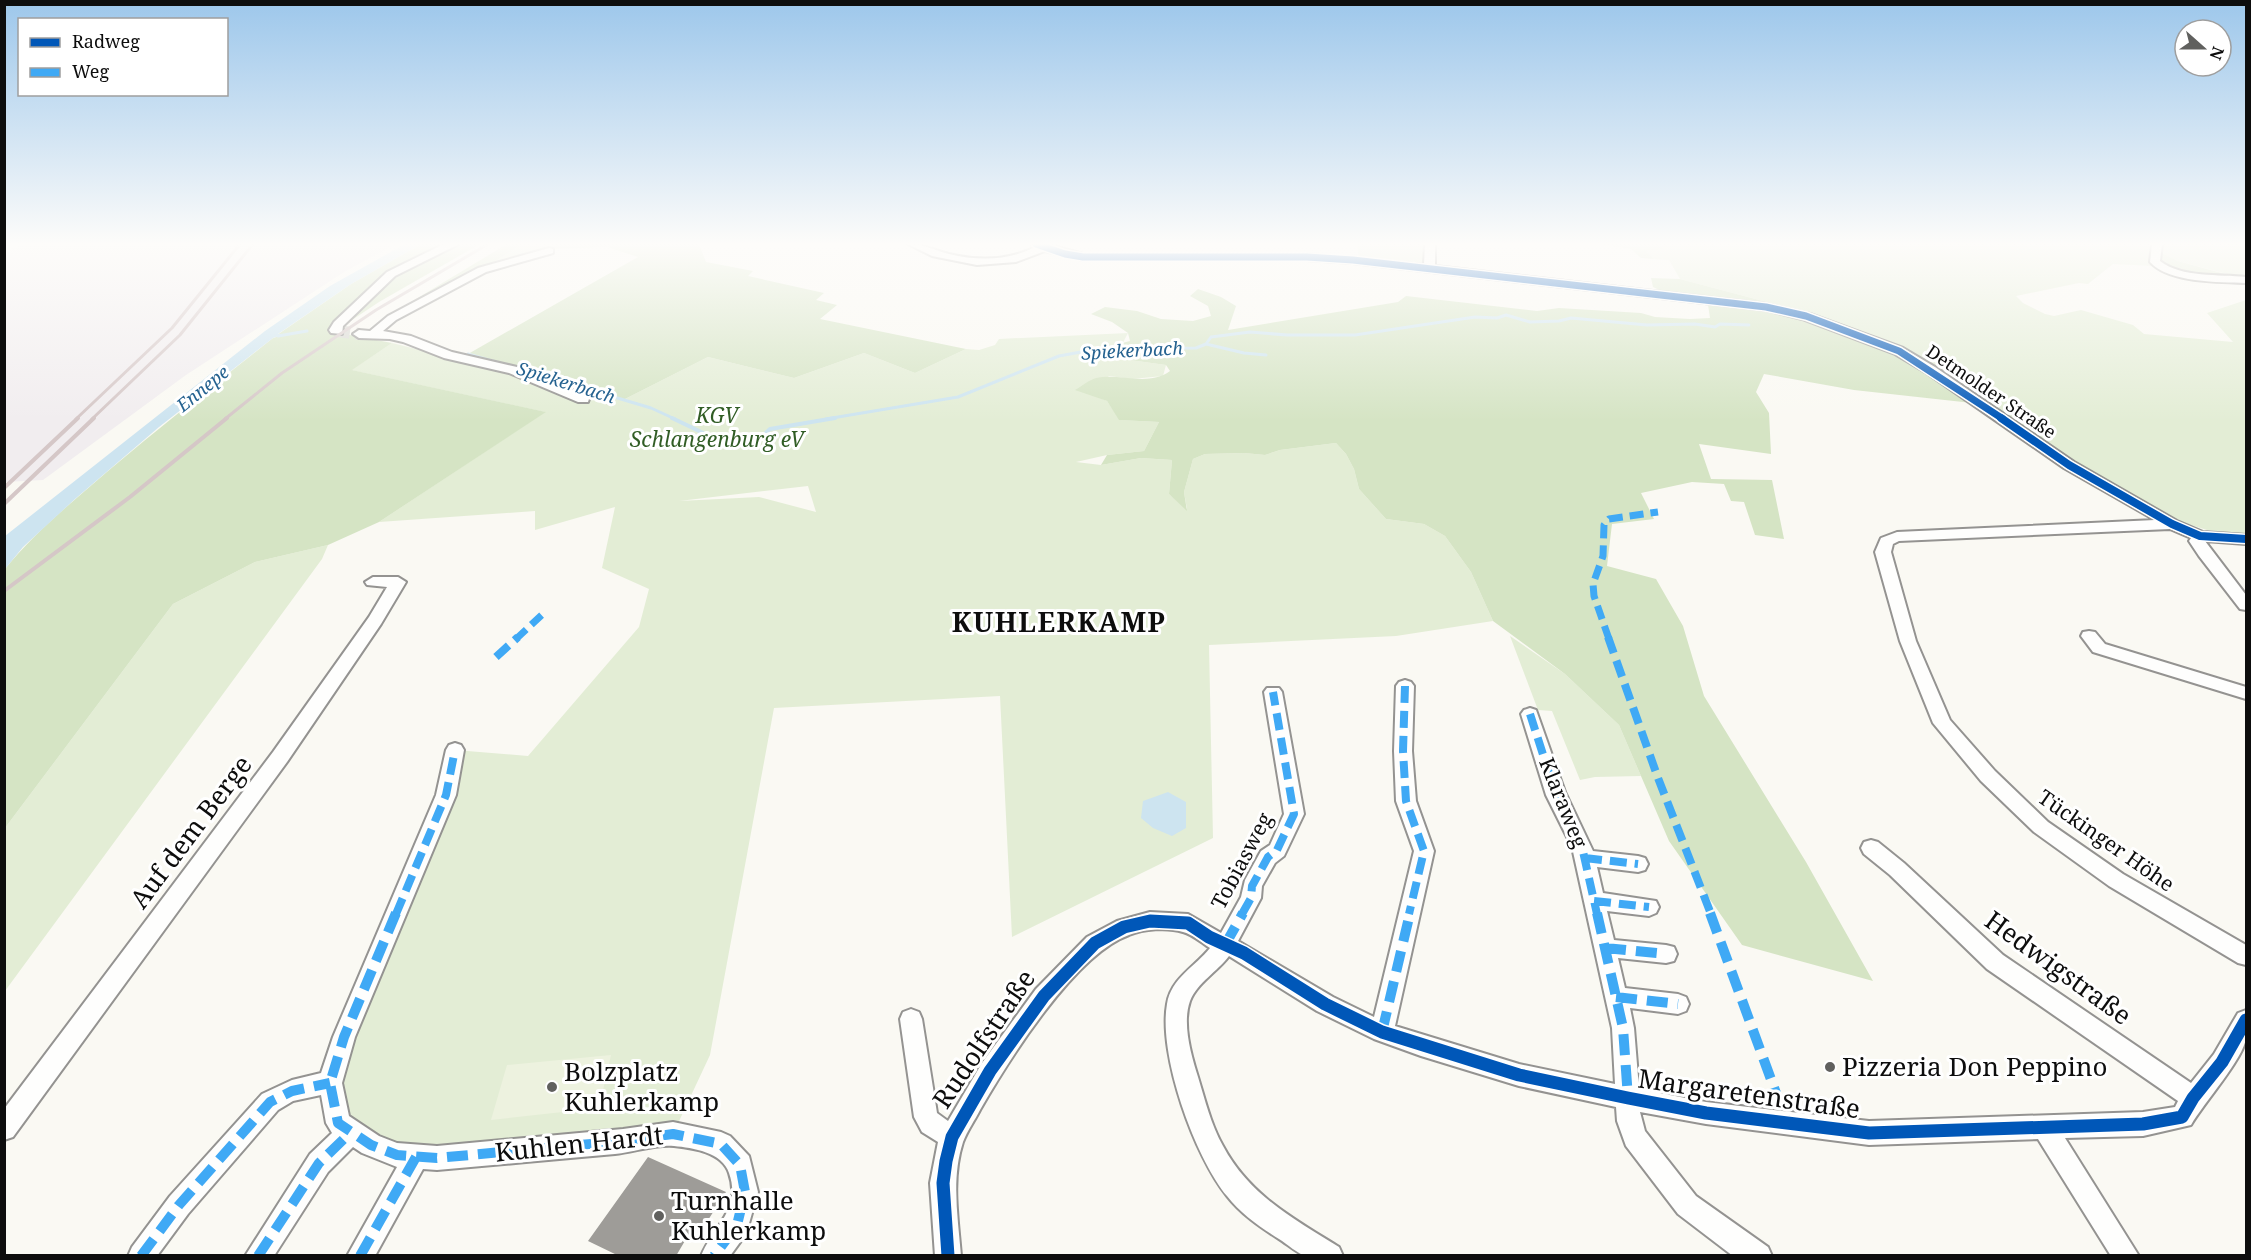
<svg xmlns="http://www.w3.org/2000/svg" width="2251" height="1260" font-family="'Noto Serif',serif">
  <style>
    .industrial { fill: #f1edef }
    .green { fill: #e3edd5; fill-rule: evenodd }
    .forest { fill: #d5e4c4 }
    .pitch { fill: #edf2df }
    .water { fill: #cde4f0 }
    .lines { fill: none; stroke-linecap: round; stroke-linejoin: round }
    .stream-far1 { stroke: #cde4f0; stroke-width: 3 }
    .stream { stroke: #cde4f0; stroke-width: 4 }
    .building { fill: #9e9c98 }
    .minor-tunnel { stroke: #d6d6d0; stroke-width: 12; stroke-dasharray: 12 6; stroke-linecap: butt }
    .minor-casing { stroke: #949391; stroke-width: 4 }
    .minor { fill: #fefefd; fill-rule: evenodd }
    .rail-far1 { stroke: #d5c7c7; stroke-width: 3 }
    .rail { stroke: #d5c7c7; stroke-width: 4 }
    .quiet-far2 { stroke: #3fa9f5; stroke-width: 7; stroke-dasharray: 14 7; stroke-linecap: butt }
    .quiet-far1 { stroke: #3fa9f5; stroke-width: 8; stroke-dasharray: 17 8; stroke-linecap: butt }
    .quiet { stroke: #3fa9f5; stroke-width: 10; stroke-dasharray: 21 10; stroke-linecap: butt }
    .cycleway-far2-casing { stroke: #fff; stroke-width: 10 }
    .cycleway-far1-casing { stroke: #fff; stroke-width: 11 }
    .cycleway-casing { stroke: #fff; stroke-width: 16 }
    .cycleway-far2 { stroke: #0057b8; stroke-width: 7 }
    .cycleway-far1 { stroke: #0057b8; stroke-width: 8 }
    .cycleway { stroke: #0057b8; stroke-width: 13 }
    .poi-dot { fill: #60605e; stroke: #fff; stroke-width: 2 }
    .labels { text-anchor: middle; stroke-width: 6; stroke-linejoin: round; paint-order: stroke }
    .far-water-label { font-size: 18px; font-style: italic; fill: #256290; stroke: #fff }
    .far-street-label { font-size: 18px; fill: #0d0d0d; stroke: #fff }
    .park-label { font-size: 21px; font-style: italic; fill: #315d25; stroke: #fff }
    .street-label { font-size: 21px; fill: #0d0d0d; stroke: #fff }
    .near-street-label { font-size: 26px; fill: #0d0d0d; stroke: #fff }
    .near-poi-label { font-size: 26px; fill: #0d0d0d; stroke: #fff; text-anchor: start }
    .district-label { font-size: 27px; font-weight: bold; letter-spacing: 1.5px; fill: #0d0d0d; stroke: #fff }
  </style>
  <rect width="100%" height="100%" fill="#faf9f3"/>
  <path class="industrial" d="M21,244h375l-52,28 -158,103 -143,105 -38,2v-227z"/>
  <path class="green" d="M521,244h34l-7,5 -60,16z
    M1357,244h70l1,22 -69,-7z
    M1659,244h490v13l4,9 -40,-2 -25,20 -9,-1 -63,13 7,7 22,11 9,2 27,-6 52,15 11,9 89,8 -26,-29 39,-13v234l-39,-4 -32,-10 -44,-24 -14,-11 -42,-21 -50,-36 -13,-6 -130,-83 -96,-32 -106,-28 -11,-19 -16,-1 -8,-8 18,-2z
    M2162,244h84v35l-68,-18 -18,-9z
    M1128,333l-13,25 51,7 -3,11 -31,3 -23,-3 -21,17 19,8 13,19 39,2 -15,29 -37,4 -31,7 25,3 40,-7 31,2 -3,34 18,15 -3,-17 9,-33 12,-5 39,-1 21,2 15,-5 56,-7 10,11 8,15 5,20 27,30 38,5 21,12 26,36 22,49 -97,15 -187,9 4,193 -201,99 -12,-241 -226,12 -64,347 -37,79 -236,24 -99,-35 6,-86 111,-287 73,6 111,-129 10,-38 -47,-21 13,-61 -80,23v-19l-156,11 166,-110 -194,-42 41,-27 231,57 85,-43 86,21 70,-25 51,20 51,-24 13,1 16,-5 4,-6zM808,486l8,26 -57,-15 -80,4z
    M328,545l-6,14 -317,432v-163l168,-224 82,-42z
    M1510,636l55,38 54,51 22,51 -46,1 -15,3 -28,-69 -14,-1z"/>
  <path class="forest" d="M421,244h59l-101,58 -45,30 58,11 -40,27 194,42 -167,110 -51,23 -73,17 -82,42 -168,224v-259c30,-37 67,-67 103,-98 54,-46 110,-89 165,-133l10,-3h-6l74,-51z
    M507,244h14l-39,26 -67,35h-9z
    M555,244h144l7,18 47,9 -5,5 76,17 -8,7 21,5 -17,14 146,30 -51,24 -51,-20 -70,25 -86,-21 -85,43 -155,-46 170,-97 -31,-10 -59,2z
    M1600,244h59l5,5 -18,2 7,8 -12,-1 -10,-9z
    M2160,252l18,9 58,16c-18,-2 -58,0 -71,-12 -4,-3 -4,-8 -5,-13z
    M1651,278l29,1 106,28 96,32 20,19 79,46 -127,-14 -90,-16 -8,18 13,21 2,41 -72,-10 12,35 61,1 12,59 -29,-4 -11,-33 -13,-1 -7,-17 -32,-2 -51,11 13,26 -42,5 -5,42 49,13 27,47 21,70 102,166 67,119 -131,-36 -73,-104 -50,-116 -54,-51 -72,-53 -22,-49 -26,-36 -21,-12 -38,-5 -27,-30 -5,-20 -8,-15 -10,-11 -56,7 -15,5 -21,-2 -39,1 -12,5 -9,33 3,19 -18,-17 3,-34 -31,-2 -40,7 6,-10 37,-4 15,-29 -40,-2 -12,-19 -32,-11c7,-4 14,-10 21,-12 24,-5 52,9 74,-7l-4,-6 -51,-7 -12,-10 27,-7 -2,-8 -16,-11 -21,-8 14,-7 32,4 24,8 32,2 18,-5 -3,-10 -18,-10 8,-7 23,8 15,9 -8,24 170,-28 8,-6 131,15 22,-3 82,5 14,4 35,2 20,-1 -3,-20 -41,-5 -13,-6z"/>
  <path class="pitch" d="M611,1055l-12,53 -108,12 16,-55z"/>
  <path class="water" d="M405,244h16l-70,40 -73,50h7l-12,4 -114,89 -84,72 -52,48 -18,22v-33l260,-205 65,-45z
    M1168,792l18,10v26l-14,8 -19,-8 -12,-10 2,-17z"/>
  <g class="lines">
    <path class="stream-far1" d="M278,336l29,-5
      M1206,344l38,9 22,2
      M468,354l35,10
      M520,369l131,39 24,11
      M826,419l132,-22 101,-41 38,-7 99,-1 10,-4 5,-7 39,-5 37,3h68l120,-18 22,1 9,-3 24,7 29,-1 12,-3 76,7 48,-1 20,3 5,-3 29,1"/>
    <path class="stream" d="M672,418l50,24 32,2 16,-15 65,-11"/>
  </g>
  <path class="building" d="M648,1157l78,35 -32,50 -8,-3 -10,17h-57l-31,-15z"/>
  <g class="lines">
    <path class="minor-tunnel" d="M338,331l21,3"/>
    <defs>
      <path id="minor" d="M444,244h15l-64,32 -52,50 -1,8 -11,-1 -2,-3 5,-8 53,-50z
        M908,244c15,0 26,6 41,10 29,7 59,7 86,-7l-4,-3h16l36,10h224l117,11 1,-21h10v22l331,38 44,10 93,34 32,19 139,95 103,59 26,11 43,3v9l-41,-3 41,54v15l-6,-1 -41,-53 -10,-15 2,-3 -21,-9 -271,12 -6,3 -2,8 25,89 34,79 45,51 53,51 75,52 123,71v20l-8,-2 -129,-77 -75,-54 -53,-51 -48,-58 -33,-82 -25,-89 6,-14 16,-6 258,-12 -91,-52 -137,-95 -32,-19 -93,-35 -36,-9 -413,-47 -46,-3h-224l-38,-9 -29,11 -39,3 -45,-9z
        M2152,244h10l-2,17c22,17 59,13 86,16v6c-27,-1 -77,0 -96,-21z
        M549,248l4,1v4l-67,19 -90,48 -13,11 28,5 41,16 65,15 71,29 1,3 -1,3h-10l-69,-29 -65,-15 -41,-16 -13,-3 -31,-1 -6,-4 6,-4 11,1 18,-15 90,-48z
        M373,577h25l8,5 -25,42 -94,138 -274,375 -9,3v-31l269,-357 96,-135 18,-30 -20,-2 -2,-3z
        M2089,631l6,1 10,12 141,43v12l-153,-47 -12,-16 2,-4z
        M1405,680l6,2 3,4 -2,65 4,50 18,50 -39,175 124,38 96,20 -3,-56 -40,-181 -26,-52 -25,-81 3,-4 6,-2 6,2 29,82 28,59 45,5 7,2 3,6 -3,6 -7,2 -41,-5 6,26 53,8 3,6 -3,6 -7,3 -42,-5 7,29 52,5 8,2 3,7 -3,7 -8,2 -48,-5 7,30 53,6 8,3 3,7 -3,7 -8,3 -48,-6 4,20 5,61 67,13 163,19 274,-9 32,-5 3,-6 -191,-132 -97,-94 -26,-21 -3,-6 3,-6 7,-2 7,2 26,21 99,92 188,128 23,-29 24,-41 8,-3c0,9 2,19 0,28 -2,20 -43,66 -55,87l-48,11 -78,2 74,118h-28l-73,-117 -169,6 -163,-21 -66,-12 5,19 51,65 72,51 4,9h-39l-55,-42 -52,-68 -9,-25 -1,-14 -97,-21 -98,-30 -47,-17 -57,-28 -88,-55c-11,15 -32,27 -39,45 -8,22 1,54 8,76 7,23 13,48 25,69 26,49 71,73 116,101l4,9c-11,0 -26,2 -37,0 -8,-2 -19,-12 -27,-17 -19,-12 -38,-25 -52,-43 -32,-39 -69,-141 -60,-192 4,-26 29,-38 43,-56 -8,-5 -18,-14 -27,-16 -16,-5 -39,-3 -54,3 -54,19 -121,126 -149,175 -5,10 -13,21 -17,32 -12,37 -5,76 -2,114h-26l-5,-73 8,-41 -16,-10 -8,-15 -14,-98 3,-7 8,-3 8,3 3,7 15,94 11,8 34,-58 54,-74 51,-52 30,-16 33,-9 38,2 33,19 20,-36 4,-17 16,-29 9,-6 14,-31 -20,-122 3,-4h12l3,4 22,122 -20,42 -9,7 -13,23 -1,12 -23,43 95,56 41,20 40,-166 -18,-50 -2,-50 2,-65 3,-4z
        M455,743l6,2 3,5 -8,45 -101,242 -13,46 7,33 30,20 18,7 40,3 186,-17 50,-7 48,10 9,4 19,20 9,36 -12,42 -16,22h-29c12,-30 41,-46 28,-83 -7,-21 -36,-25 -55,-27 -18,-2 -40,6 -59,8 -59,5 -119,11 -178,16l-14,-1 -48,87h-28l50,-89 -35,-14 -9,-6 -25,25 -54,84h-29l65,-102 22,-21 -6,-10 -5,-28 -28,6 -15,9 -90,104 -31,42h-29l4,-9 38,-51 92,-102 30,-14 29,-7 12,-36 103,-242 10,-45 3,-5z"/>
    </defs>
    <use href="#minor" class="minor-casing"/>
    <use href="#minor" class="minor"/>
    <path class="rail-far1" d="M76,419l96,-91 68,-84
      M92,419l88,-84 73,-91
      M225,419l57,-46 94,-63 112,-66"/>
    <path class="rail" d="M4,488l74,-70
      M4,504l90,-86
      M4,591l126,-94 97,-79"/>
    <path class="quiet-far2" d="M516,639l30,-28
      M1609,639l-15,-43 -1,-12 10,-28 1,-31 5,-6 49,-7"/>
    <path class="quiet-far1" d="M1608,637l50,141 53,136
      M496,657l22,-20
      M1405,686l-2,65 3,50 18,50 -15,63
      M1530,714l26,81 26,52 15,67
      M1585,858l53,6
      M1594,901l55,6
      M396,914l50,-119 9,-45
      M1242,914l9,-16 1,-12 16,-29 9,-7 17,-36 -21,-122"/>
    <path class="quiet" d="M396,913l-52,124 -14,46 8,40 33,22 26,10 40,3 186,-17 50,-7 48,10 19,21 5,27 -8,33 -23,31
      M1597,913l26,115 5,70
      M1710,913l77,210
      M1225,945l18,-32
      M1605,948l61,6
      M1616,997l62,7
      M1382,1032l28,-119
      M141,1256l38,-51 91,-103 22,-11 38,-8
      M258,1256l61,-93 31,-30
      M360,1256l56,-99"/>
    <defs>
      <path id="cycleway-far2" d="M1036,244l29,10 18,3h224l46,3 413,47 40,9 93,35 104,68"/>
      <path id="cycleway-far1" d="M2001,418l68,47 103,59 28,12 46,3"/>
      <path id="cycleway" d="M948,1256l-5,-73 3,-22 6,-24 38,-66 54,-75 51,-53 29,-16 26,-6 38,2 21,14 35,16 81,51 57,28 137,43 109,23 78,15 163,20 274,-9 39,-7 11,-19 29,-36 24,-42"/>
    </defs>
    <use href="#cycleway-far2" class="cycleway-far2-casing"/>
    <use href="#cycleway-far1" class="cycleway-far1-casing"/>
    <use href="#cycleway" class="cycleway-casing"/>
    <use href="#cycleway-far2" class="cycleway-far2"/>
    <use href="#cycleway-far1" class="cycleway-far1"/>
    <use href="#cycleway" class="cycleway"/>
  </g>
  <linearGradient id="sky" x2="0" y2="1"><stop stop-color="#9dc7eb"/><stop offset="0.58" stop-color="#fdfcfa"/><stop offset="1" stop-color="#fdfcfa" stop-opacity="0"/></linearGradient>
  <rect width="2251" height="421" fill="url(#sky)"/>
  <g class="poi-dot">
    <circle cx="1830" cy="1067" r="6"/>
    <circle cx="552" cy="1087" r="6"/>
    <circle cx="659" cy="1216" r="6"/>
  </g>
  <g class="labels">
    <g class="far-water-label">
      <text transform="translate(1132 351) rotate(-3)" y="6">Spiekerbach</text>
      <text transform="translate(566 383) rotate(17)" y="6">Spiekerbach</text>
      <text transform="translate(203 389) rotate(-39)" y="6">Ennepe</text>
    </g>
    <g class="far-street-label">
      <text transform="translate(1991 392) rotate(34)" y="6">Detmolder Straße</text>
    </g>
    <g class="park-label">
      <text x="717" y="423">KGV<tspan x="717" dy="24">Schlangenburg eV</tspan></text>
    </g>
    <g class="street-label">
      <text transform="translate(1563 803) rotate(68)" y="7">Klaraweg</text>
      <text transform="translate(2106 841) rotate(35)" y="7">Tückinger Höhe</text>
      <text transform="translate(1242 861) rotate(-62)" y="7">Tobiasweg</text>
    </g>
    <g class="near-street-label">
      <text transform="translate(191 832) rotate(-53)" y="9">Auf dem Berge</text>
      <text transform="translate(2058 968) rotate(36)" y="9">Hedwigstraße</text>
      <text transform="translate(984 1039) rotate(-56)" y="9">Rudolfstraße</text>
      <text transform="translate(1749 1094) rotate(8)" y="9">Margaretenstraße</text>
      <text transform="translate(579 1144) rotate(-6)" y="9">Kuhlen Hardt</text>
    </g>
    <g class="near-poi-label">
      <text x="1842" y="1076">Pizzeria Don Peppino</text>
      <text x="564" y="1081">Bolzplatz<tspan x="564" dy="30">Kuhlerkamp</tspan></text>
      <text x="671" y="1210">Turnhalle<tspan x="671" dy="30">Kuhlerkamp</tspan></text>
    </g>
    <g class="district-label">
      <text x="1059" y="632">KUHLERKAMP</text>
    </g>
  </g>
  <rect width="2251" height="1260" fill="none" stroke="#0d0d0d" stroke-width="12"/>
  <rect x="18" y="18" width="210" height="78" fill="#ffffff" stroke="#9e9e9e" stroke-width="1.5"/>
  <rect x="30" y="38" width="30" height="9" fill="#0057b8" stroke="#9e9e9e" stroke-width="1.5"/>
  <text x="72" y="48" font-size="18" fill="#0d0d0d">Radweg</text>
  <rect x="30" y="68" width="30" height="9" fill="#3fa9f5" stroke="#9e9e9e" stroke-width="1.5"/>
  <text x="72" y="78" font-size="18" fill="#0d0d0d">Weg</text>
  <g transform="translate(2203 48) rotate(111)"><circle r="28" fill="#ffffff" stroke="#9e9e9e" stroke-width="1.5"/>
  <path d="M0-4.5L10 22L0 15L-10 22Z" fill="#60605e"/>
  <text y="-9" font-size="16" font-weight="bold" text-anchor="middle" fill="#0d0d0d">N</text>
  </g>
</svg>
